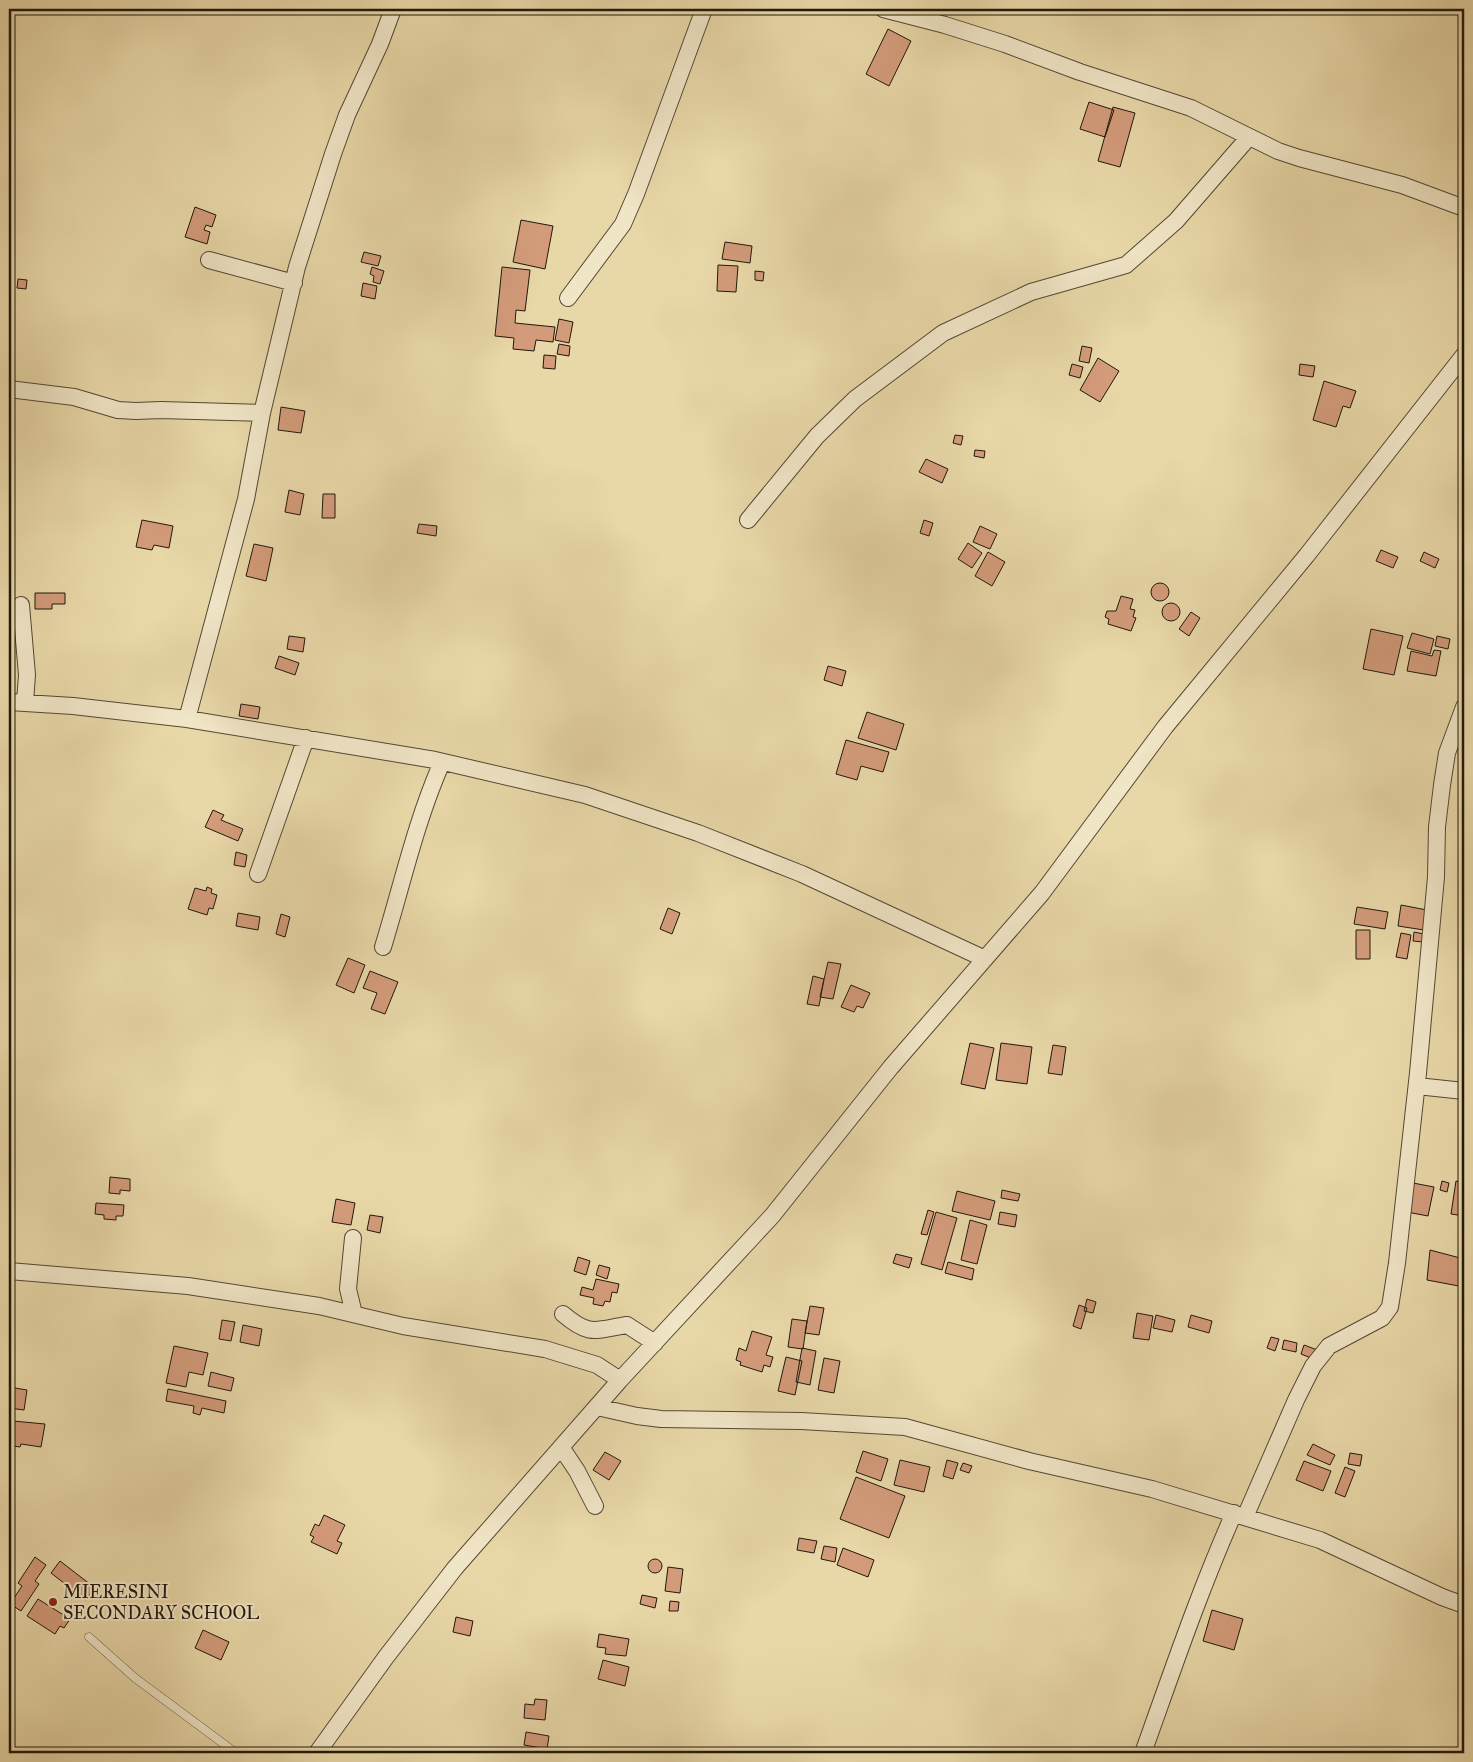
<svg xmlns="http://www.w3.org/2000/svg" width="1473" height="1762" font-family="'IM FELL Great Primer',serif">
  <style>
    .building { fill: #d39b7a; stroke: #21180d }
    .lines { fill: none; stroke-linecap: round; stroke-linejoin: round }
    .service-casing { stroke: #534834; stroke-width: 9 }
    .minor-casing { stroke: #534834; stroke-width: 18 }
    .service { stroke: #f0e5c6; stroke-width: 8 }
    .minor { stroke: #f0e5c6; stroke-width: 16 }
    .poi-dot { fill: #8f2418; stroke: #f0e5c6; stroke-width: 2 }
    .labels { text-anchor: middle; stroke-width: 4; stroke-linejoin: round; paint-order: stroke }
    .poi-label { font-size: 18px; fill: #21180d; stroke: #f0e5c6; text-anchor: start }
  </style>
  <rect width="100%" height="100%" fill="#e8d7a7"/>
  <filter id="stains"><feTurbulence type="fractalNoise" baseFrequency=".004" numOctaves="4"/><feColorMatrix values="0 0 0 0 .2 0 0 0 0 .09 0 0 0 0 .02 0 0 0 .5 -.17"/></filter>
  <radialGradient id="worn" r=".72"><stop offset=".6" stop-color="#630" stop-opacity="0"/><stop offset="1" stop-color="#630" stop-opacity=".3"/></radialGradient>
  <path class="building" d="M888,29l23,12 -22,45 -23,-12z
    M1089,102l25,8 -9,27 -25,-8z
    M1113,107l22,6 -15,54 -22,-6z
    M195,207l21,8 -4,12 -6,-2 -2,5 6,2 -3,12 -22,-7z
    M521,220l32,6 -8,43 -32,-7z
    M725,242l27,4 -2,17 -28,-4z
    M364,252l17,4 -3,10 -17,-4z
    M718,265l20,1 -2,26 -19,-1z
    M372,267l12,4 -4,13 -7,-2 1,-6 -4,-2z
    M502,267l28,3 -5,41 -9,-1 -1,13 40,4 -2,15 -17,-2 -2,11 -21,-2 1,-11 -19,-2z
    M755,271l9,1 -1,9 -8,-1z
    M18,279l9,1 -1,9 -9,-1z
    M363,283l14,3 -2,13 -14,-3z
    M559,319l14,3 -4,21 -14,-3z
    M559,344l11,2 -1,10 -12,-2z
    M1082,346l10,2 -3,15 -10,-2z
    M544,355l12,1 -1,13 -12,-1z
    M1098,358l21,13 -19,31 -20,-12z
    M1072,364l11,3 -3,11 -11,-3z
    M1300,364l15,2 -2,11 -14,-2z
    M1324,381l32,10 -6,17 -7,-2 -7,21 -23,-7z
    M281,407l24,4 -4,22 -23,-3z
    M955,435l8,1 -2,9 -8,-2z
    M975,450l10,1 -1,7 -10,-2z
    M926,459l22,10 -6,14 -23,-11z
    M289,490l15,4 -4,21 -15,-3z
    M323,494h12v24h-13z
    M142,520l31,6 -4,22 -15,-3 -2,5 -16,-3z
    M924,520l9,3 -4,13 -9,-3z
    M419,524l18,2 -1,10 -19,-3z
    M980,526l17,8 -7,15 -17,-7z
    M968,543l14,10 -10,15 -14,-9z
    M254,544l19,4 -7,33 -20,-5z
    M1381,550l17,7 -5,11 -17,-7z
    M988,552l17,10 -13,24 -17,-10z
    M1424,552l15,7 -4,9 -15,-7z
    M1151 592a9 9 0 1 1 18 0a9 9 0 1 1-18 0Z
    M35,593h30v11h-13v5h-17z
    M1121,596l12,3 -3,10 5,1 -2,7 3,1 -5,13 -23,-7 1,-5 -4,-2 2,-6h9z
    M1162 612a9 9 0 1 1 18 0a9 9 0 1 1-18 0Z
    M1191,612l9,6 -11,18 -10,-7z
    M1371,629l32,7 -9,39 -31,-6z
    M1412,633l22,6 -4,15 -23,-6z
    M289,636l16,2 -2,14 -16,-3z
    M1437,636l13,3 -2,10 -13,-3z
    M1434,650l7,1 -5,25 -29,-5 4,-20 21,5z
    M279,656l20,7 -4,12 -20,-7z
    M828,666l18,5 -4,15 -18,-6z
    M241,704l19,3 -2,12 -19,-3z
    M867,712l37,12 -8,26 -38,-12z
    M846,740l43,12 -6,20 -22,-6 -4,14 -21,-6z
    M213,810l11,5 -3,5 22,9 -5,12 -33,-14z
    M236,852l11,3 -2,12 -11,-2z
    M207,887l5,2 -1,4 6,2 -4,14 -4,-1 -2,7 -19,-6 7,-21 11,3z
    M1401,905l26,5 -3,20 -26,-4z
    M1357,907l31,5 -3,17 -31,-5z
    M668,908l12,5 -8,21 -12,-5z
    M238,913l22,4 -2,13 -22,-4z
    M281,914l9,3 -5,20 -9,-3z
    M1356,930h14v29h-14z
    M1414,932l10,2 -1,8 -10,-1z
    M1401,933l10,2 -4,24 -11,-2z
    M348,958l17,7 -11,28 -18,-8z
    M828,962l13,2 -8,35 -13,-2z
    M370,971l28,11 -13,32 -14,-5 6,-16 -14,-5z
    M813,976l11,3 -5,27 -12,-2z
    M851,985l19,8 -7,15 -6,-2 -3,6 -13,-5z
    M970,1043l24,5 -9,41 -24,-5z
    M1001,1043l31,4 -5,37 -31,-4z
    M1053,1045l13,2 -4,28 -14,-2z
    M110,1177l20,2v12l-10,-1v4l-11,-1z
    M1442,1181l7,2 -2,9 -7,-2z
    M1456,1181l8,2v33l-13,-2z
    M1413,1183l21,4 -6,29 -21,-4z
    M1002,1190l18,4 -2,7 -17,-3z
    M957,1191l38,10 -5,19 -38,-9z
    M336,1199l19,4 -4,22 -19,-3z
    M96,1203l28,2 -1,11h-7v4l-12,-1v-4l-9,-1z
    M928,1210l6,2 -7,23 -6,-1z
    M936,1212l21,6 -15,52 -21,-6z
    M1000,1212l17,3 -2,12 -17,-3z
    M370,1215l13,2 -3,16 -13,-3z
    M970,1220l17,5 -10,39 -16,-4z
    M1430,1250l34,9v28l-37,-7z
    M896,1254l16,4 -3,10 -16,-5z
    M578,1257l12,4 -4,14 -12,-4z
    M948,1262l26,7 -2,11 -27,-7z
    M599,1265l11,3 -3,11 -11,-4z
    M596,1279l23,5 -2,9 -5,-1 -2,10 -5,-1 -2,5 -10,-2 1,-6 -14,-3 2,-8 11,3z
    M1087,1299l9,3 -3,11 -9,-2z
    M1079,1305l8,3 -6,21 -8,-3z
    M810,1306l14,2 -5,27 -14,-2z
    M1137,1313l16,3 -4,24 -16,-2z
    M1156,1315l19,5 -3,12 -19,-4z
    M1191,1315l21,6 -3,12 -21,-6z
    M792,1319l15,2 -4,28 -15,-2z
    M222,1320l13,2 -4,19 -12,-2z
    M243,1325l19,4 -3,17 -19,-4z
    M752,1331l20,6 -6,18 7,2 -3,10 -6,-2 -2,7 -22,-7 1,-3 -5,-2 3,-12 7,3z
    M1271,1337l8,2 -4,12 -8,-3z
    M1284,1340l13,3 -1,9 -14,-3z
    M1304,1345l16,6 -4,9 -15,-6z
    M174,1346l34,7 -5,22 -14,-3 -3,15 -20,-4z
    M802,1348l14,3 -6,34 -14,-3z
    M786,1357l16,4 -7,34 -17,-4z
    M824,1358l16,3 -6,32 -16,-3z
    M211,1372l23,6 -3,13 -23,-5z
    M9,1387l18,3 -3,20 -15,-2z
    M168,1389l58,12 -2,12 -22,-5 -2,7 -7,-2 1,-7 -28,-5z
    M13,1421l32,3 -4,23 -20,-3 -1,3 -7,-1v-3l-4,-1v-15l3,1z
    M1313,1444l22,11 -5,10 -23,-10z
    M863,1451l25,8 -7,22 -25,-9z
    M605,1452l16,9 -12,19 -16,-10z
    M1350,1453l12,2 -2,11 -12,-2z
    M900,1460l30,7 -6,25 -30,-7z
    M947,1460l11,3 -5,16 -10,-3z
    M1304,1461l27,10 -8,20 -27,-11z
    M963,1463l9,3 -3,7 -9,-3z
    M1345,1467l10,4 -10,26 -10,-4z
    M856,1477l49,19 -16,42 -49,-19z
    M324,1515l21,10 -8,16 5,2 -5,11 -26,-12 3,-5 -4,-2 5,-11 4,2z
    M799,1538l18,3 -3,12 -17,-3z
    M824,1546l13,2 -2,14 -14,-3z
    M843,1548l31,12 -6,17 -31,-12z
    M35,1557l11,8 -11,16 4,3 -18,27 -11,-7 12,-18 -4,-3z
    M648 1566a7 7 0 1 1 14 0a7 7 0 1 1-14 0Z
    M60,1561l35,27 -9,12 -35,-27z
    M668,1567l15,2 -3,24 -15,-2z
    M642,1595l15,3 -2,10 -15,-4z
    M38,1599l32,20 -6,9 -4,-2 -5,8 -28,-18z
    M670,1601l9,1 -1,9h-9z
    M1212,1610l31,9 -9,31 -31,-9z
    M456,1617l17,4 -3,15 -17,-4z
    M203,1630l26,12 -8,18 -26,-12z
    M599,1634l30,5 -3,17 -21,-2 1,-6 -9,-1z
    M603,1660l26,7 -4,19 -27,-7z
    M535,1699l12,1 -2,20 -21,-2 1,-14 9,1z
    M526,1732l23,4 -2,13 -23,-4z"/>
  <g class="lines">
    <defs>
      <path id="service" d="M89,1637l46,41 101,75"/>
      <path id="minor" d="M883,9l62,16 60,19 75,28 111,36 87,43 21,7 103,27 62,23
        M209,260l85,23
        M568,298l55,-74 13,-30 68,-185
        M9,389l65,8 44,13 18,1 25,-1 101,3
        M748,520l69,-84 38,-37 88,-66 88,-41 95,-27 50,-44 73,-84
        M21,605l6,70 -2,27
        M9,702l64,4 114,13 248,41 150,35 113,38 104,41 183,85
        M187,719l59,-220 16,-86 35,-146 36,-113 14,-39 33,-71 13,-35
        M258,874l48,-136
        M383,947c19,-62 33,-126 59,-185
        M1417,1086l47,5
        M353,1238l-5,51 6,25
        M9,1271l179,15 131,20 84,20 142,23 52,16 23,15
        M563,1314c27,23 32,16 64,11l28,18
        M597,1407l40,9 24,3 140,2 104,6 124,34 123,28 168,51 122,57 22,8
        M561,1447l16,24 18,35
        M1245,1517l51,-117 17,-34 16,-20 53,-28 8,-11 7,-44 21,-190 18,-196 1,-50 5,-42 5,-32 17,-46
        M317,1753l69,-96 69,-89 165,-188 152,-164 119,-149 151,-174 123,-166 142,-172 157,-200
        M1143,1753c29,-81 56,-161 91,-240"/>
    </defs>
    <use href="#service" class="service-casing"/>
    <use href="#minor" class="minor-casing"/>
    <use href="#service" class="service"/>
    <use href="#minor" class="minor"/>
  </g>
  <circle class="poi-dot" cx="53" cy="1602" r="5"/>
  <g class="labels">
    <g class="poi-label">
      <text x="63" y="1598">MIERESINI<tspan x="63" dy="21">SECONDARY SCHOOL</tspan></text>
    </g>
  </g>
  <rect width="1473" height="1762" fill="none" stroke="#e8d7a7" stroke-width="30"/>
  <rect x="10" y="10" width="1453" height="1742" fill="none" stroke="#21180d" stroke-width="2.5"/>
  <rect x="15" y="15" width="1443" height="1732" fill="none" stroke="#21180d"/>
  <rect width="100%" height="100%" filter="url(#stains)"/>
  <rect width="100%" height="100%" fill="url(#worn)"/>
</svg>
